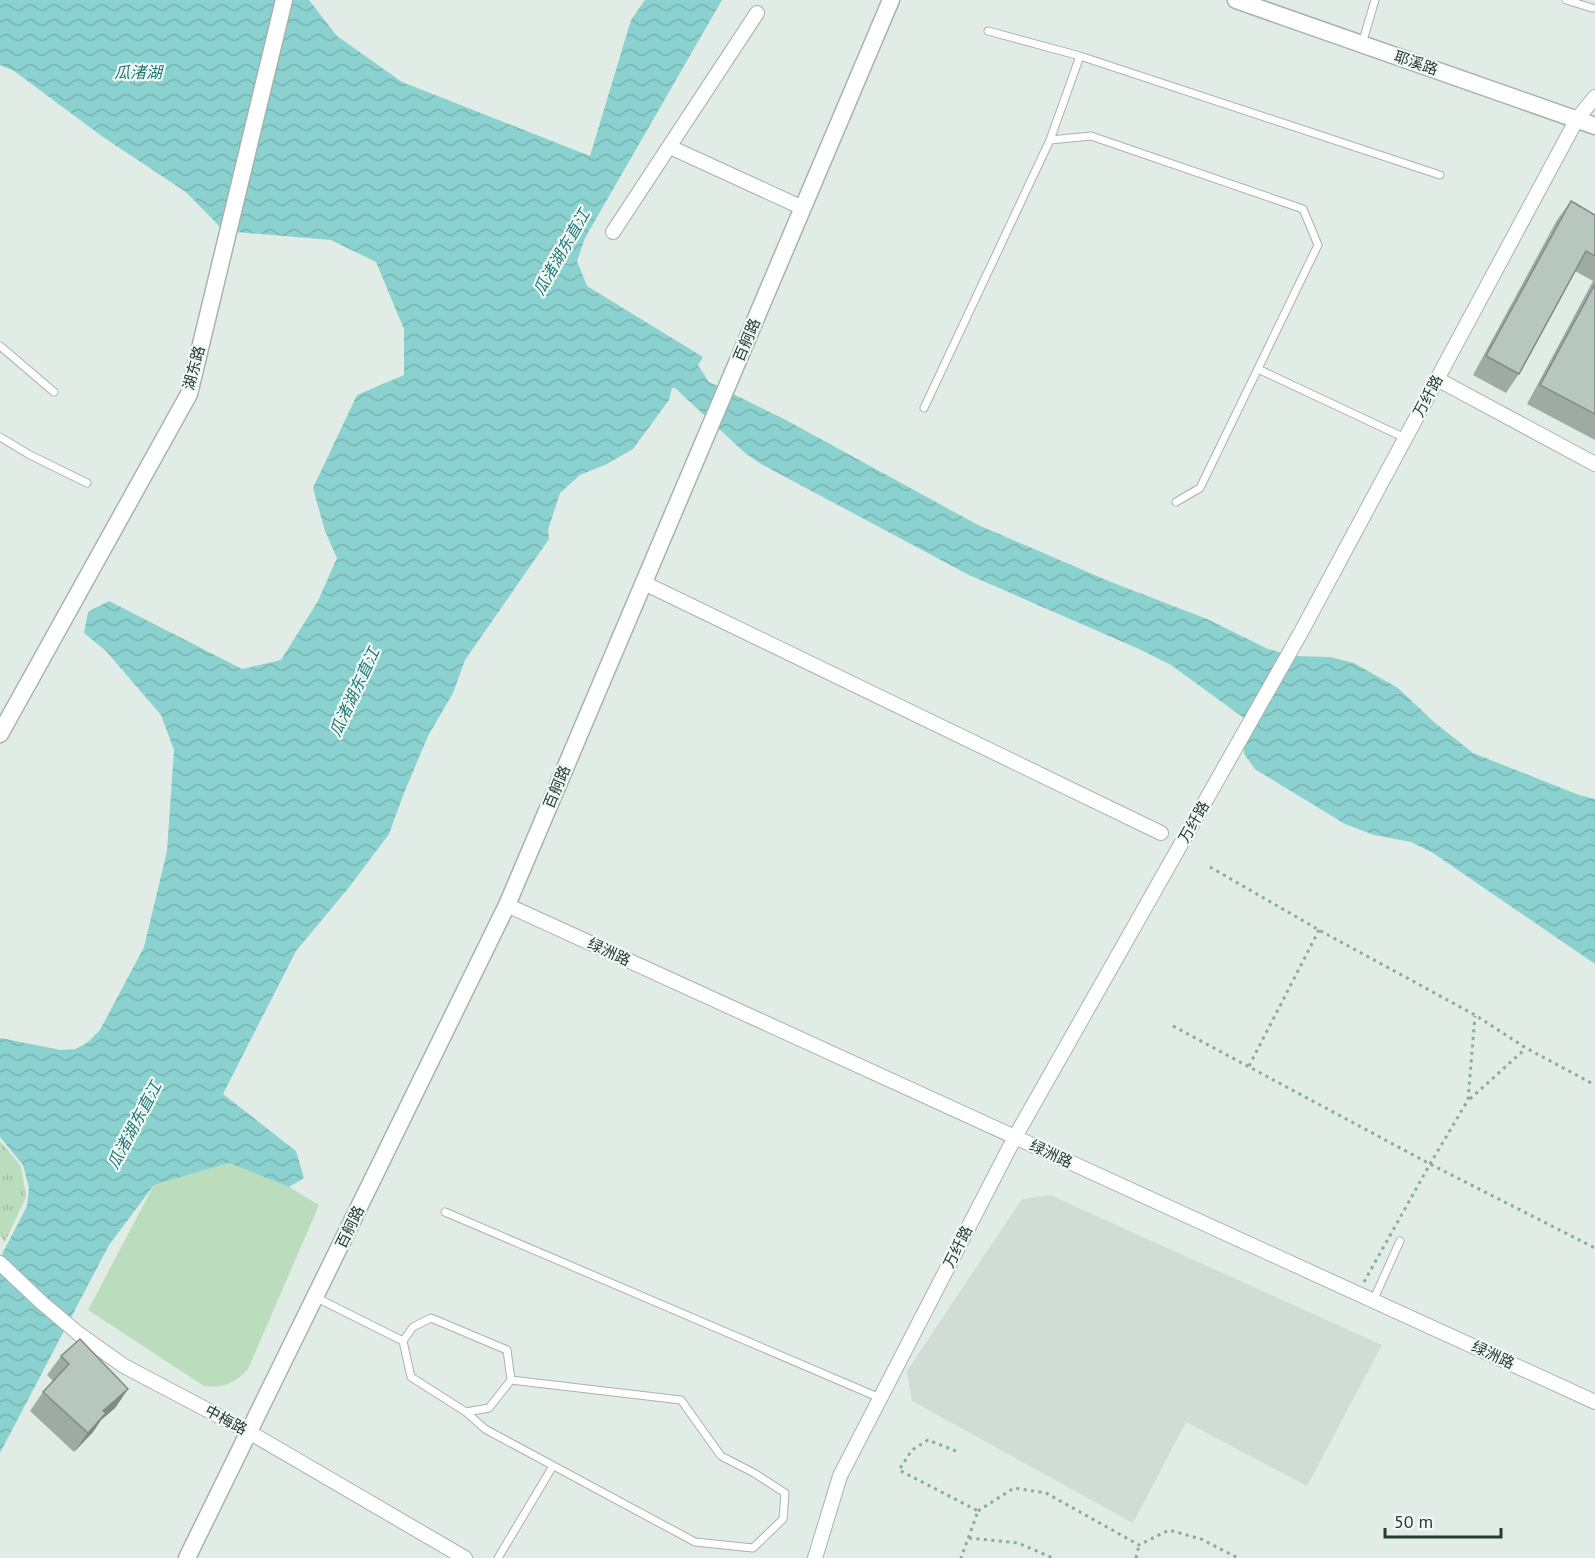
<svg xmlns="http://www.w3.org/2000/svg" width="1595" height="1558" font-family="'PT Sans','Noto Sans SC',sans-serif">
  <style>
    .built { fill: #d0dcd4 }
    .green { fill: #bbddbe }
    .park { fill: url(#park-tufts) }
    .water { fill: url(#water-waves) }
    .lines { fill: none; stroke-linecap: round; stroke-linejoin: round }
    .service-casing { stroke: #a5b4ac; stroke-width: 9 }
    .minor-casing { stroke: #a5b4ac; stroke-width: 16 }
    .tertiary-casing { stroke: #a5b4ac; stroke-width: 19 }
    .path { stroke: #83af9a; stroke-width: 3; stroke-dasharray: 3 4.5; stroke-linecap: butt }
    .service { stroke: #fff; stroke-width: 7 }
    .minor { stroke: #fff; stroke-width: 14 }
    .tertiary { stroke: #fff; stroke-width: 16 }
    .wall { fill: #9daba3 }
    .shaded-wall { fill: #808b85 }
    .building { fill: #b7c7be; stroke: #808b85; stroke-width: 1.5 }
    .labels { text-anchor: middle; stroke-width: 4.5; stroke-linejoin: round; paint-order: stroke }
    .street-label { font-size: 15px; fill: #223d31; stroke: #f2f9f4 }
    .water-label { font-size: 16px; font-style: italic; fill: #1d7878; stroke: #f2f9f4 }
  </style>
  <defs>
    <pattern id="park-tufts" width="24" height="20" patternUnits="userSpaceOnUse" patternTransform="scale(1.5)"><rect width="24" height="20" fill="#bbddbe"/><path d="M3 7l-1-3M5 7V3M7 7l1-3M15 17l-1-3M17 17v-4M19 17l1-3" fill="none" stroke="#a0bfa4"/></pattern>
    <pattern id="water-waves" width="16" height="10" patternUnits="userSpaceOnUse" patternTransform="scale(1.5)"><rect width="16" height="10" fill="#8ad1cf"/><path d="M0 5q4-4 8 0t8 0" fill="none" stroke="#77b4b2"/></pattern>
  </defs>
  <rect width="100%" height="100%" fill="#e2ece6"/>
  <path class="built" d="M1050,1195l332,150 -75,141 -121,-64 -53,101 -221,-122 -5,-30 115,-172z"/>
  <path class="green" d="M229,1163l60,24 30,18 -71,164c-14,15 -24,19 -44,17l-116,-76 66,-125z"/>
  <path class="park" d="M0,1141l21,25 5,31 -21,45 -5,-6z"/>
  <path class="water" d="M0,0h309l28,36 65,46 188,74 41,-136 14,-20h77l-137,238 -8,23 10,25 116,71 -5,8 11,17 75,37 194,106 133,57 96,37 61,30 25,7 37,1 24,6 44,25 36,34 39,31 106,42 16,4v165l-162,-111 -22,-11 -37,-7 -29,-11 -90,-55 -11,-15v-6l8,-17 -4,-10 -77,-56 -32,-16 -170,-74 -208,-111 -16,-11 -70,-65h-3l-3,12 -36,49 -26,15 -27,11 -20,18 -12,37 1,9 -84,121 -12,33 -25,43 -24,57 -15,41 -39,52 -54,65 -73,143 73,57 8,27 -15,9 -60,-24 -75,22 -45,60 -109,208v-195l27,-52 2,-18 -6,-23 -23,-28v-99l61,12 15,-1 12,-7 12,-12 44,-83 23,-96 7,-101 -13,-35 -55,-64 -22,-18 4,-21 21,-11 133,68 39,-9 37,-59 19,-43 -12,-27 -12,-43 44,-93 47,-20v-46l-28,-67 -45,-22 -107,-9 -38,-39 -83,-55 -89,-66 -14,-6z"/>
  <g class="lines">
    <defs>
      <path id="service" d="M1566,0l26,8
        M988,31l92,25 360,119
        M1362,44l13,-44
        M1050,140l41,-4 212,73 15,36 -118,243 -24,14
        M0,346l54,46
        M1258,369l147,69
        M924,408l126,-268 30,-84
        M0,437l30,18 57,28
        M445,1212l435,186
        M315,1297l88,44
        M1373,1301l27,-60
        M431,1318l76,32 4,30 -22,28 -23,4 -55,-35 -8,-36 10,-14z
        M466,1412l19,17 210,113 58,6 30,-29 2,-26 -31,-20 -33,-17 -40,-56 -170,-20
        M498,1558l55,-92"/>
      <path id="minor" d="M670,147l133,61
        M613,232l144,-219
        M1437,379l158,85
        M644,583l517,250
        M507,905l1088,497
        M0,1263l41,39 38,32 45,32 125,66 216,126
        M815,1558l25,-82 175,-339 285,-503 277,-515 18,-22"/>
      <path id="tertiary" d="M1236,0l359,126
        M0,734l189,-340 95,-394
        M187,1558l320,-653 384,-905"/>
    </defs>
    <use href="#service" class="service-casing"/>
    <use href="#minor" class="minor-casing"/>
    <use href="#tertiary" class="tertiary-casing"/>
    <path class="path" d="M1210,867l109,63 156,85 51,33 69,37
      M1173,1026l257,138 165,84
      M1249,1066l70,-136
      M1470,1099l55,-50
      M1364,1282l66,-118 38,-64 7,-84
      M956,1451l-28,-11 -16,10 -13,20 79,41 -17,47
      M978,1511l36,-23 32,5 93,52 30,-15 32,9 37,19
      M969,1538l49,5 35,15
      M1136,1558l3,-13"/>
    <use href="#service" class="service"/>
    <use href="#minor" class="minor"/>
    <use href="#tertiary" class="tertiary"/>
  </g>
  <path class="wall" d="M1571,201l24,14v225l-68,-36 66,-123 -18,-10 -56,103 -13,19 -33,-18 84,-155z
    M61,1356l67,33 -13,19 -14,12 -8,12 -19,20 -44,-41 13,-19 10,-11 -6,-6z"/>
  <path class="shaded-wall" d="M128,1389l-13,19 -14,12 -8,12 -19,20 29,-41z"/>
  <path class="building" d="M1571,201l24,14v41l-9,-5 -67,123 -33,-18z
    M1595,284v130l-55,-29z
    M80,1339l48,50 -25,22 3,2 -18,20 -45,-41 26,-28 -8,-8z"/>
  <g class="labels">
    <g class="street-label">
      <text transform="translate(1416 63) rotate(19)" y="5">耶溪路</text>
      <text transform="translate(747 340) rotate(-67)" y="5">百舸路</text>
      <text transform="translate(194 368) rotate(-75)" y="5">湖东路</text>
      <text transform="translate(1428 396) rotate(-62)" y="5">万纤路</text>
      <text transform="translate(557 787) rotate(-67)" y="5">百舸路</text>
      <text transform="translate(1194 822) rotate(-60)" y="5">万纤路</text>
      <text transform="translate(609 952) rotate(25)" y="5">绿洲路</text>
      <text transform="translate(1051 1154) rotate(25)" y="5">绿洲路</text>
      <text transform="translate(350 1227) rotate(-64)" y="5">百舸路</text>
      <text transform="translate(958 1247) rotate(-63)" y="5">万纤路</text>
      <text transform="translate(1493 1355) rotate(25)" y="5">绿洲路</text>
      <text transform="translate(226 1420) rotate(28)" y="5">中梅路</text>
    </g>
    <g class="water-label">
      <text x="138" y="78">瓜渚湖</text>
      <text transform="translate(561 252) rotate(-60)" y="6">瓜渚湖东直江</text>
      <text transform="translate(354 692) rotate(-65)" y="6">瓜渚湖东直江</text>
      <text transform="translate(134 1125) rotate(-62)" y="6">瓜渚湖东直江</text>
    </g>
  </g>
  <path d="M1385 1528v9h116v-9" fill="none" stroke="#223d31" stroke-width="3"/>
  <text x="1394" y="1528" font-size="18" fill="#223d31" stroke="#f2f9f4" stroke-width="4.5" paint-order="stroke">50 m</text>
</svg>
